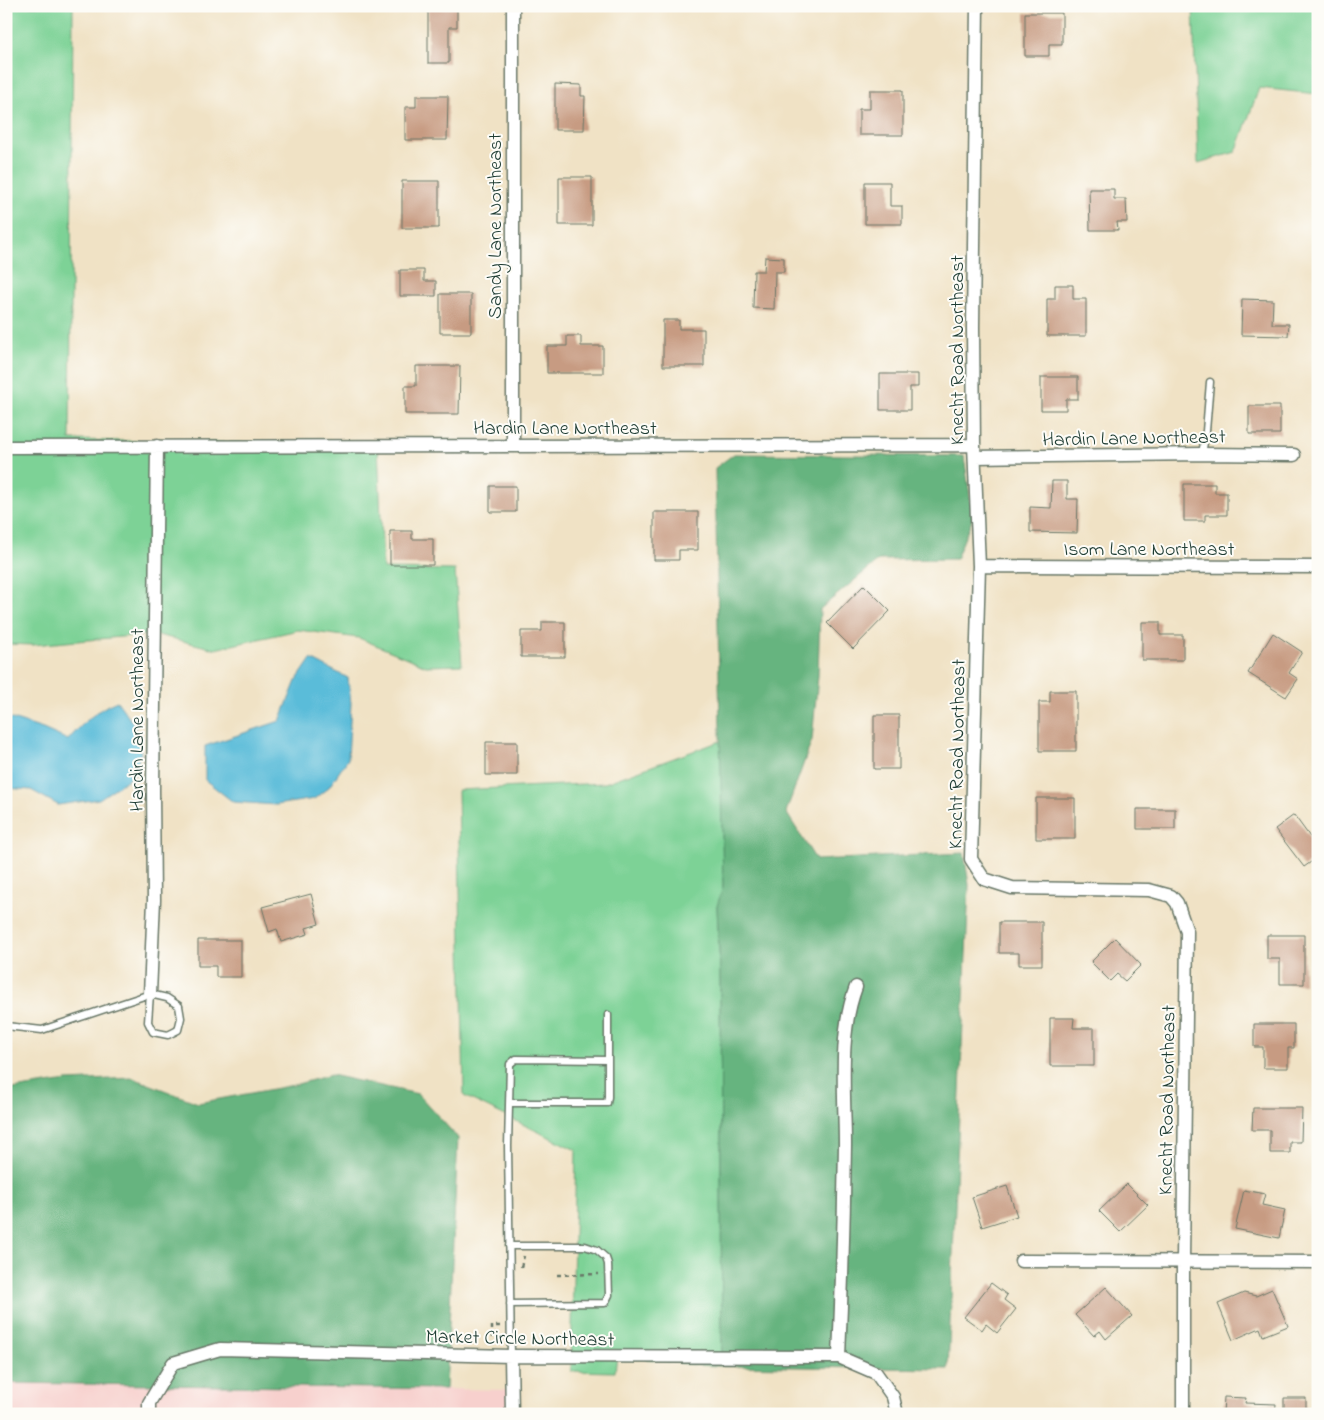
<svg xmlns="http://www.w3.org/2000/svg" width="1324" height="1420" font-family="'Indie Flower',sans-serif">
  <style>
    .built { fill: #f7d0cd }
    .green { fill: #7dd296; stroke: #4e8865 }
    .forest { fill: #66b47f; stroke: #42785a }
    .water { fill: #5abcd9; stroke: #3c7c86 }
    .building { fill: #c79b82 }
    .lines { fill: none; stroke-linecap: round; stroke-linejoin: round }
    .lane-casing { stroke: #687767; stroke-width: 9 }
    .street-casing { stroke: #687767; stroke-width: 15 }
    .path { stroke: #687767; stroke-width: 2.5; stroke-dasharray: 4 4; stroke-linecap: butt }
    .lane { stroke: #fff; stroke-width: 6 }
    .street { stroke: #fff; stroke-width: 12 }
    .labels { text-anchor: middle; stroke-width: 4; stroke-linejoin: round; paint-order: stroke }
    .street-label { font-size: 20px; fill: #1f3d34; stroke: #fdfcf7 }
  </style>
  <rect width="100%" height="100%" fill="#fdfcf7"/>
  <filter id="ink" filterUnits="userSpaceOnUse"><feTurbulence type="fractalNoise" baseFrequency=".02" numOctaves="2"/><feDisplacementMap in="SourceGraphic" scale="10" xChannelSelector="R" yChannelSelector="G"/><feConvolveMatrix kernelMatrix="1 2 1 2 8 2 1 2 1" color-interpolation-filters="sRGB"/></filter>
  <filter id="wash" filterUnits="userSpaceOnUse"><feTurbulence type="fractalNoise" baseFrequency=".0096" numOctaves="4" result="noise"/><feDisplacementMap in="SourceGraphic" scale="20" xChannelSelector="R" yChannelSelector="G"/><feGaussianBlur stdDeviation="1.12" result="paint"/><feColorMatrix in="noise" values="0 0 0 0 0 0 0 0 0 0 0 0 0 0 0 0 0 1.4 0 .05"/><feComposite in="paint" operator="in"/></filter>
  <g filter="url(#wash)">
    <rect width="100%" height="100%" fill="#f0e2c5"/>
    <path class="built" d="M6,1383l514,7v24h-514z"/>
    <path class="green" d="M6,6h67l-3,434 308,5 5,124 72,1 7,95 -36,1 -67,-28 -61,-8 -83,19 -61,-15 -121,11 -27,-1z
      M1193,6h125v89l-1,-1 -58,-6 -23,64 -38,11z
      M721,741l2,146 -6,20 3,65 2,394 -28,-1 -77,-10 -2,17 -44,-1 5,-221 -112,-54 -6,-306 147,-7z"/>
    <path class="forest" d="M734,454l230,2 9,61 -17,42 -77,1 -59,49 -2,67 -6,64 -26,72 30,48 148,-7 5,32 -21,484 -226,-3 -2,-394 -3,-66 6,-19 -8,-419z
      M331,1075l87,19 40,44 -12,251 -440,-6v-293l61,-9 66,-3 65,25 96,-18z"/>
    <path class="water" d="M311,659l37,19 3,25 -3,56 -19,28 -15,12 -38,6 -43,-3 -28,-22v-34l75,-25 16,-40z
      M117,701l18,25 6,27 -8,23 -34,23 -41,6 -27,-15 -25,-2v-71l37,12 25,11c14,-16 29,-31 49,-39z"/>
    <g id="blocks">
      <path class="building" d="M428,7h29v20h-8v36h-21z
        M1025,13h37v31h-13v12h-24z
        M555,84l26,1v11h4l-1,34h-29z
        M870,90h33v45h-44v-26h11z
        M416,96h32l-1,44h-42v-33h11z
        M559,177h33v48h-33z
        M402,181h37v47h-37z
        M865,182h25v24h12v18h-37z
        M1089,189h25v10h12l1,23h-10l1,8h-28z
        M765,257l19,1v14h-9l-1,37 -21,-1 1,-37h10z
        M400,270h24v11h12v15h-36z
        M1055,285h18v14h13v37h-39v-37h8z
        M440,294h31v39h-31z
        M1242,299l31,1 -1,24h17l-1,12 -47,-1z
        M663,320h16v9h25v37h-41z
        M567,336h14v10h22v27h-56v-27h20z
        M416,366h44l-1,48h-54v-28h11z
        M880,374h38v13h-8v23h-30z
        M1041,377h37v22h-12v11h-25z
        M1249,406h31v28h-31z
        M1052,481h15v18h11l-1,34 -47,-1v-25l21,1z
        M1184,484h31v9h12v22h-22v6h-21z
        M490,486h26v26h-26z
        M654,512h44v38h-19v10h-25z
        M390,531h22v8h21v26h-43z
        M864,585l26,26 -37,38 -26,-26z
        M542,622h23v35h-44v-26h21z
        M1142,622h18v13h23v25h-41z
        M1273,633l29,19 -13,21 9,6 -12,18 -38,-24z
        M1050,691h26v60h-37v-49h11z
        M874,715h25v54h-25z
        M486,742h31v33h-31z
        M1036,798h39v41h-39z
        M1137,809h38v20h-38z
        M1294,815l24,33v9l-14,10 -29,-38z
        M311,894l8,30 -13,4 2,6 -27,8 -4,-13 -8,3 -7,-25z
        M999,922h43v43h-23v-12h-20z
        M1267,935h37v49h-24v-25h-13z
        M1115,938l26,27 -16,16 -8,-7 -7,7 -19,-19z
        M198,940h43v37h-25v-11h-18z
        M1050,1018h24l-1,10h21v38h-44z
        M1254,1024h40v24h-6v20h-25v-21h-9z
        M1253,1108h49l-1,34h-11v11h-20v-23h-18z
        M1127,1184l21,21 -28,27 -21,-21z
        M1007,1186l10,30 -35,11 -10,-30z
        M1244,1190l21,4 -3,11 23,5 -6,28 -44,-9z
        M991,1283l16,12 -3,5 12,9 -19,24 -11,-9 -4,6 -18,-13z
        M1106,1287l26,29 -26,23 -6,-8 -6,5 -19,-21z
        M1272,1289l16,37 -25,10 -3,-8 -27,12 -15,-36 26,-11 12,3z
        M1224,1397l22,1 -1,5 31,1 -1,10h-52z
        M1284,1398h22v16h-22z"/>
    </g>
  </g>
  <g filter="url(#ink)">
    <use href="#blocks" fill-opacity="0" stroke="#687767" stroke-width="1"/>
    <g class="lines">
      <defs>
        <path id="lane" d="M1202,454l4,-23 4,-49
          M6,1026l36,4 108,-36 17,4 12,8 2,12 -3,12 -10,5 -15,-3 -5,-10 2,-28
          M509,1103h98l1,-6v-37
          M509,1246h76l12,4 9,8 2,6 1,31 -4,8 -95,1
          M511,1356l-3,-210 2,-82 6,-5 92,1v-45"/>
        <path id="street" d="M513,6v440
          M977,6l-4,321 1,118 5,121 -8,293 13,20 28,9 137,2 22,6 6,7 10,29 -4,330v152
          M6,447l968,-2
          M975,457l227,-3 92,1
          M979,566l339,1
          M150,994l4,-94 -1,-110 4,-344
          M1021,1261l297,1
          M511,1356l1,58
          M839,1357c3,-70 5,-141 6,-212 0,-50 -7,-111 11,-158
          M149,1414v-11l24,-40 47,-14 291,7 328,1 37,16 17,24 4,17"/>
      </defs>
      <use href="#lane" class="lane-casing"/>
      <use href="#street" class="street-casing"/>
      <path class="path" d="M521,1267l3,-11
        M557,1275l42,-1
        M492,1338v-12h9"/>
      <use href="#lane" class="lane"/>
      <use href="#street" class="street"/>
    </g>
  </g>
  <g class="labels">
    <g class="street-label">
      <text transform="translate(494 226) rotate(-90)" y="7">Sandy Lane Northeast</text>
      <text transform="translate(956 350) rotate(-90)" y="7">Knecht Road Northeast</text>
      <text x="565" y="434">Hardin Lane Northeast</text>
      <text transform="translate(1134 437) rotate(-1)" y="7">Hardin Lane Northeast</text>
      <text x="1149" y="555">Isom Lane Northeast</text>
      <text transform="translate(136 720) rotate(-90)" y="7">Hardin Lane Northeast</text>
      <text transform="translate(956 754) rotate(-89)" y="7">Knecht Road Northeast</text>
      <text transform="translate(1166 1100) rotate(-89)" y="7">Knecht Road Northeast</text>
      <text transform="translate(520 1337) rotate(1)" y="7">Market Circle Northeast</text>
    </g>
  </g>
  <rect width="1324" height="1420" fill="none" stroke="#fdfcf7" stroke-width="25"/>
</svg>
